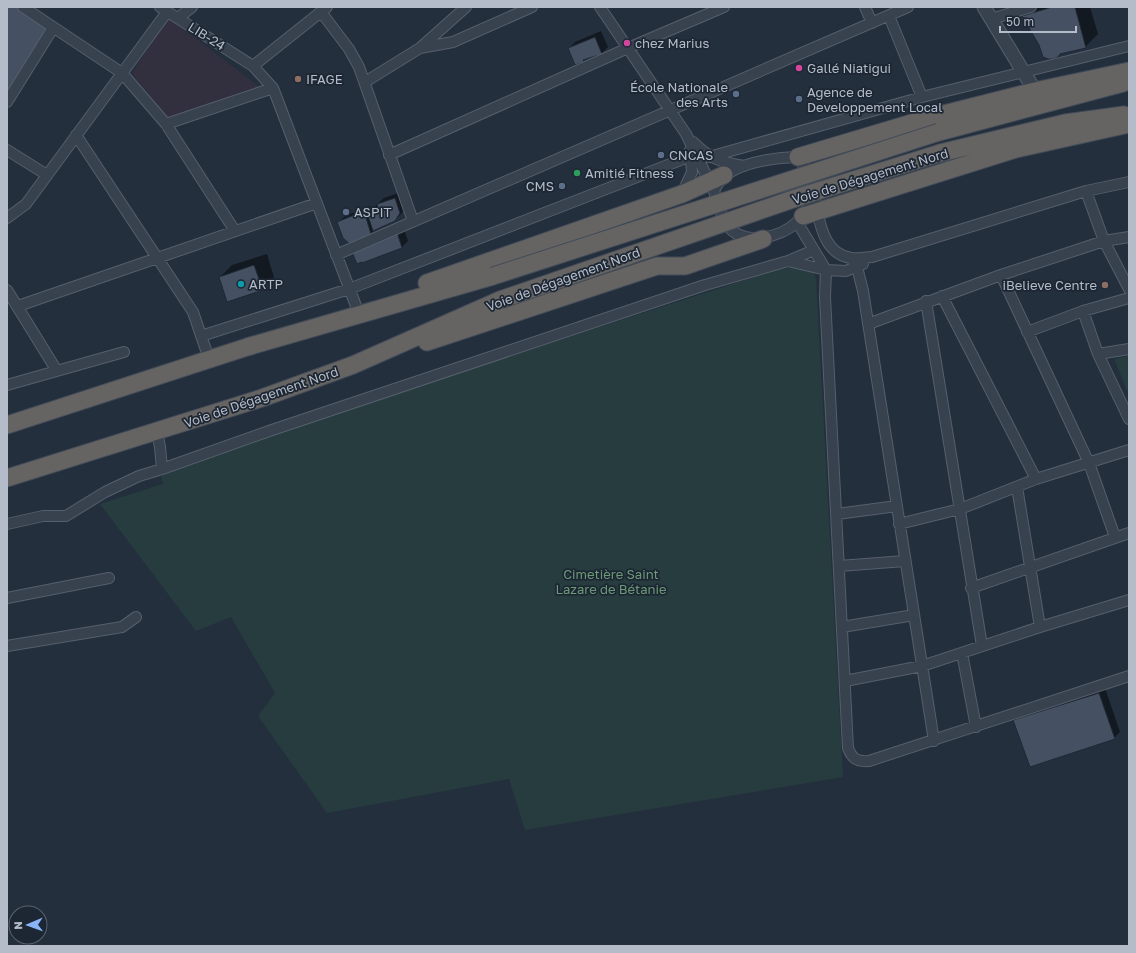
<svg xmlns="http://www.w3.org/2000/svg" width="1136" height="953" font-family="'Golos Text',sans-serif">
  <style>
    .medical { fill: #32303f }
    .green { fill: #263c3f }
    .shadow { fill: #0007 }
    .building { fill: #455162; stroke: #1f2835 }
    .lines { fill: none; stroke-linecap: round; stroke-linejoin: round }
    .minor-casing { stroke: #565f6c; stroke-width: 12 }
    .tertiary-casing { stroke: #565f6c; stroke-width: 15 }
    .trunk-casing { stroke: #434c59; stroke-width: 19 }
    .minor { stroke: #38414e; stroke-width: 10 }
    .tertiary { stroke: #38414e; stroke-width: 13 }
    .trunk { stroke: #656462; stroke-width: 17 }
    .trunk-bridge-casing { stroke: #434c59; stroke-width: 19; stroke-linecap: butt }
    .trunk-bridge { stroke: #656462; stroke-width: 17 }
    .hotel-dot { fill: #d1479c; stroke: #1d2633; stroke-width: 1.5 }
    .education-dot { fill: #8d6e63; stroke: #1d2633; stroke-width: 1.5 }
    .service-dot { fill: #5c6f8a; stroke: #1d2633; stroke-width: 1.5 }
    .leisure-dot { fill: #2e9e5b; stroke: #1d2633; stroke-width: 1.5 }
    .culture-dot { fill: #0f9aa8; stroke: #1d2633; stroke-width: 1.5 }
    .labels { text-anchor: middle; stroke-width: 3.5; stroke-linejoin: round; paint-order: stroke }
    .street-label { font-size: 13px; fill: #b4bcc9; stroke: #1d2633 }
    .poi-label { font-size: 13px; fill: #b4bcc9; stroke: #1d2633; text-anchor: start }
    .park-label { font-size: 13px; fill: #6b9a76; stroke: #1d2633 }
  </style>
  <rect width="100%" height="100%" fill="#242f3e"/>
  <path class="medical" d="M168,17l93,71 -93,31 -36,-46z"/>
  <path class="green" d="M788,268h14l11,4 3,6 27,499 -318,53 -16,-51 -182,34 -69,-97 17,-23 -44,-76 -35,14 -96,-127 63,-20 -2,-8 111,-44 501,-161z
    M1129,356v39l-15,-36z"/>
  <path class="shadow" d="M1032,7h58l8,27 -13,13 -45,-2 -17,-29z
    M601,31l7,16 -6,6 -15,4 -4,4 -14,-13 6,-6z
    M401,192l5,14 -5,8 -6,6 -20,9 -4,4 -32,-11 6,-6 25,-10 1,4 13,-12z
    M403,226l5,15 -6,6 -39,15z
    M267,254l7,23 -12,12 -42,-12 12,-12z
    M1105,688l15,44 -6,6 -100,-18 6,-6z"/>
  <path class="building" d="M7,7h16l30,21 -46,74z
    M1052,7h23l11,41 -26,6 -2,3 -5,2h-5l-5,-2 -4,-12 -17,-29z
    M595,37l7,17 -19,6 1,2 -9,3 -7,-17z
    M395,198l5,15 -5,8 -22,10 -6,-18 11,-5 -1,-4z
    M364,211l7,23 -20,11 -8,-7 -6,-16z
    M397,232l5,16 -40,15v-1l-5,2 -5,-12z
    M254,265l9,25 -36,12 -8,-25z
    M1099,693l16,46 -85,28 -17,-47z"/>
  <g class="lines">
    <defs>
      <path id="minor" d="M23,7l99,66 44,51 69,107
        M160,7l93,59 20,22 83,218
        M600,7l86,127 25,51
        M865,7l7,16
        M321,12l28,37 10,18 54,154
        M889,16l33,81
        M178,18l14,-11
        M991,19l40,-12
        M420,48l33,-6 79,-35
        M253,66l74,-59
        M365,82l55,-34 46,-41
        M7,102l46,-74
        M166,124l107,-36
        M76,135l117,177 16,47
        M693,142c17,17 27,20 51,24
        M7,150l40,25
        M389,155l239,-107 96,-41
        M709,157l213,-60 207,-51
        M798,157l7,11 9,31c-5,8 -10,17 -17,23 -17,16 -54,25 -70,3 -6,-9 -10,-24 -13,-34 11,-28 57,-33 84,-34z
        M1086,191l18,50 25,48
        M682,194l10,-22 -2,-22
        M814,199c6,23 9,55 37,59 6,1 15,-1 21,-1l214,-66 43,-9
        M7,218l19,-14 141,-192
        M797,222l29,48 20,1 17,-7
        M336,255l572,-248
        M851,258l6,9 6,24 71,450
        M788,261l38,9 -1,27 23,451c4,10 8,14 21,13l260,-85
        M1001,275l88,188 26,74
        M7,290l50,81
        M942,296l94,183
        M926,301l56,345
        M18,306l299,-103
        M1083,311l15,43 31,65
        M868,324l133,-49 103,-34 25,-4
        M1027,332l56,-21 46,-13
        M201,336l148,-47 342,-133
        M1098,354l31,-5
        M7,385l117,-33
        M157,432l3,15 2,22 110,-39 433,-145 83,-24 26,-11
        M1017,487l23,140
        M837,514l60,-8
        M7,524l36,-8h23l39,-24 34,-16 23,-7
        M899,524l61,-15 76,-30 93,-29
        M839,566l66,-5
        M971,588l158,-55
        M7,598l102,-20
        M842,627l72,-12
        M7,646l115,-19 14,-10
        M962,653l14,74
        M845,681l77,-15 118,-39 89,-27"/>
      <path id="tertiary" d="M984,7l51,84"/>
      <path id="trunk" d="M939,132l184,-49
        M940,153l125,-30 59,-8
        M798,157l134,-40 103,-26 94,-20
        M803,216l213,-67 113,-25
        M427,283l255,-89 42,-19
        M427,342l230,-76h28l78,-27
        M7,425l240,-78 246,-71
        M7,478l255,-80 91,-33 147,-65"/>
    </defs>
    <use href="#minor" class="minor-casing"/>
    <use href="#tertiary" class="tertiary-casing"/>
    <use href="#trunk" class="trunk-casing"/>
    <use href="#minor" class="minor"/>
    <use href="#tertiary" class="tertiary"/>
    <use href="#trunk" class="trunk"/>
    <defs>
      <path id="trunk-bridge" d="M493,276l446,-144
        M500,300l302,-104 138,-43"/>
    </defs>
    <use href="#trunk-bridge" class="trunk-bridge-casing"/>
    <use href="#trunk-bridge" class="trunk-bridge"/>
  </g>
  <g class="hotel-dot">
    <circle cx="627" cy="43" r="4"/>
    <circle cx="799" cy="68" r="4"/>
  </g>
  <g class="education-dot">
    <circle cx="298" cy="79" r="4"/>
    <circle cx="1105" cy="285" r="4"/>
  </g>
  <g class="service-dot">
    <circle cx="736" cy="94" r="4"/>
    <circle cx="799" cy="99" r="4"/>
    <circle cx="661" cy="155" r="4"/>
    <circle cx="562" cy="186" r="4"/>
    <circle cx="346" cy="212" r="4"/>
  </g>
  <circle class="leisure-dot" cx="577" cy="173" r="4"/>
  <circle class="culture-dot" cx="241" cy="284" r="4"/>
  <g class="labels">
    <g class="street-label">
      <text transform="translate(207 36) rotate(32)" y="5">LIB-24</text>
      <text transform="translate(870 176) rotate(-17)" y="5">Voie de Dégagement Nord</text>
      <text transform="translate(563 279) rotate(-20)" y="5">Voie de Dégagement Nord</text>
      <text transform="translate(261 397) rotate(-19)" y="5">Voie de Dégagement Nord</text>
    </g>
    <g class="poi-label">
      <text x="635" y="48">chez Marius</text>
      <text x="807" y="73">Gallé Niatigui</text>
      <text x="306" y="84">IFAGE</text>
      <text x="728" y="92" text-anchor="end">École Nationale<tspan x="728" dy="15">des Arts</tspan></text>
      <text x="807" y="97">Agence de<tspan x="807" dy="15">Developpement Local</tspan></text>
      <text x="669" y="160">CNCAS</text>
      <text x="585" y="178">Amitié Fitness</text>
      <text x="554" y="191" text-anchor="end">CMS</text>
      <text x="354" y="217">ASPIT</text>
      <text x="249" y="289">ARTP</text>
      <text x="1097" y="290" text-anchor="end">iBelieve Centre</text>
    </g>
    <g class="park-label">
      <text x="611" y="579">Cimetière Saint<tspan x="611" dy="15">Lazare de Bétanie</tspan></text>
    </g>
  </g>
  <rect width="1136" height="953" fill="none" stroke="#b4bcc9" stroke-width="16"/>
  <g transform="translate(28 925) rotate(268)"><circle r="19" fill="#1d2633" stroke="#59626f"/>
  <path d="M0-3L7 15L0 10L-7 15Z" fill="#8ab4f8"/>
  <text y="-6" font-size="11" font-weight="bold" text-anchor="middle" fill="#b4bcc9">N</text>
  </g>
  <path d="M1000 26v6h76v-6" fill="none" stroke="#b4bcc9" stroke-width="2"/>
  <text x="1006" y="26" font-size="12" fill="#b4bcc9" stroke="#1d2633" stroke-width="3" paint-order="stroke">50 m</text>
</svg>
